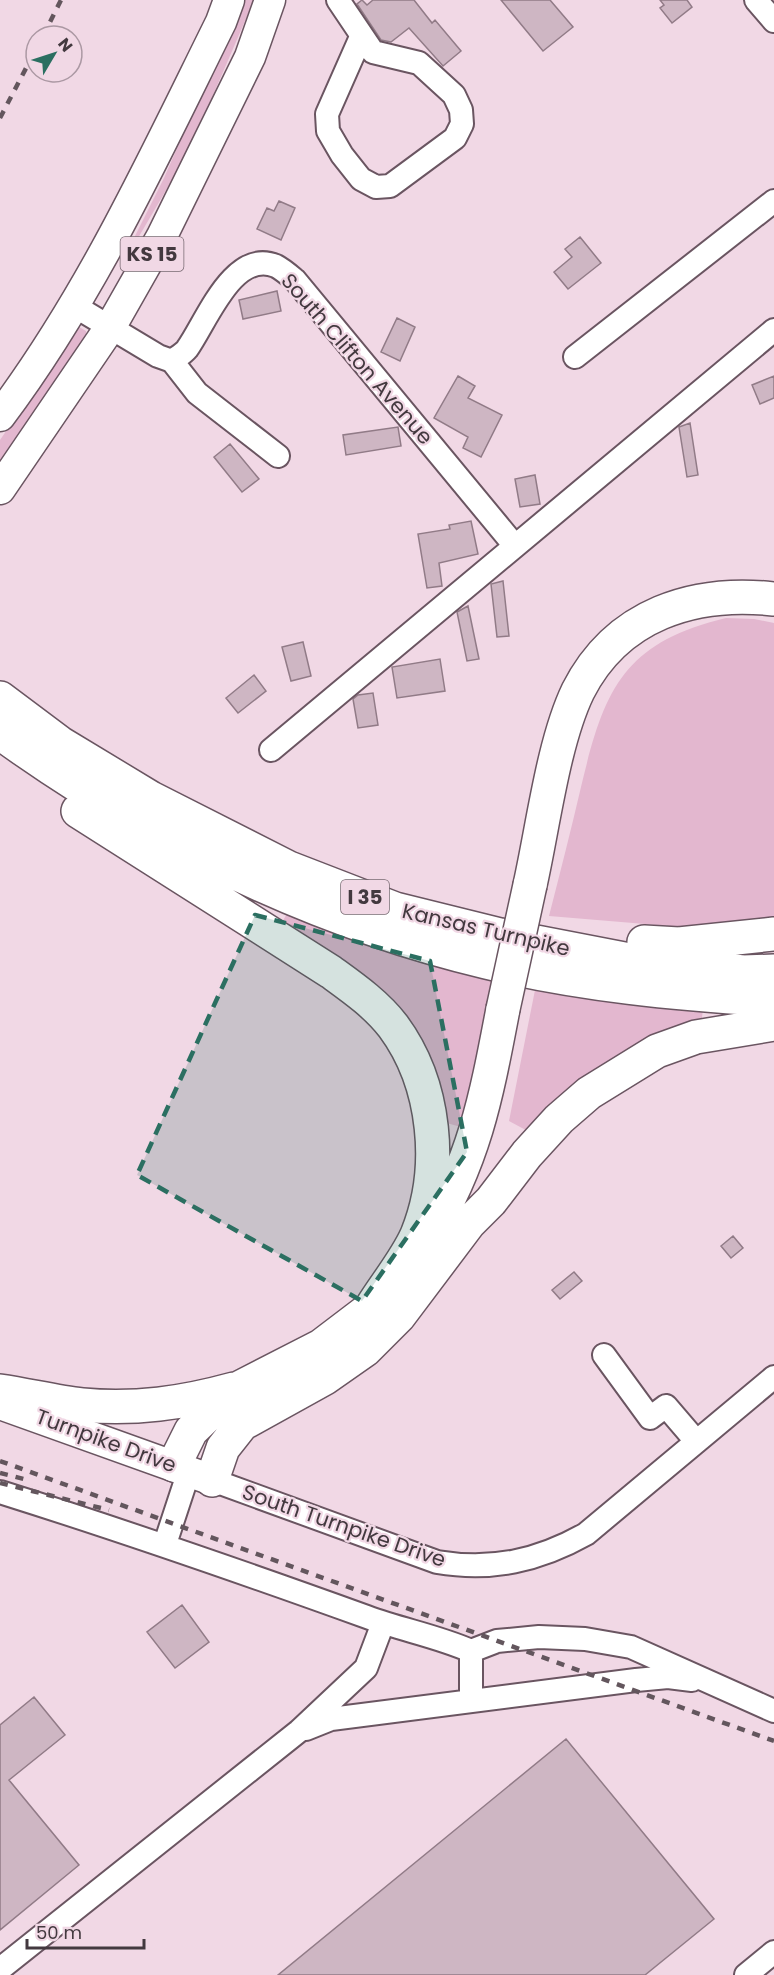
<svg xmlns="http://www.w3.org/2000/svg" width="774" height="1975" font-family="Poppins,sans-serif">
  <style>
    .green { fill: #e3b7cf }
    .building { fill: #ceb6c3; stroke: #917b87; stroke-width: 1.5 }
    .lines { fill: none; stroke-linecap: round; stroke-linejoin: round }
    .minor-casing { stroke: #6a5561; stroke-width: 26 }
    .major-casing { stroke: #6a5561; stroke-width: 33 }
    .highway-casing { stroke: #6a5561; stroke-width: 36 }
    .minor { stroke: #fff; stroke-width: 22 }
    .major { stroke: #fff; stroke-width: 30 }
    .highway { stroke: #fff; stroke-width: 33 }
    .rail { stroke: #63565d; stroke-width: 4.5; stroke-dasharray: 8 8; stroke-linecap: butt }
    .highway-bridge-casing { stroke: #6a5561; stroke-width: 36; stroke-linecap: butt }
    .highway-bridge { stroke: #fff; stroke-width: 33 }
    .marked { fill: #2b6f61; fill-opacity: 0.2; stroke: #2b6f61; stroke-width: 4.5; stroke-dasharray: 12 8; stroke-linejoin: round }
    .labels { text-anchor: middle; stroke-width: 4.5; stroke-linejoin: round; paint-order: stroke }
    .shield { fill: #f1d8e5; stroke: #776971; stroke-width: 1.5 }
    .shield-label { font-size: 20px; font-weight: bold; fill: #43393f }
    .street-label { font-size: 21px; fill: #43393f; stroke: #f1d8e5 }
  </style>
  <rect width="100%" height="100%" fill="#f1d8e5"/>
  <path class="green" d="M242,0h12l-65,151 -58,99 -1,-4 34,-68z
    M79,327l7,4v5l-86,125v-21l75,-110z
    M726,618l28,1 20,4v295l-53,8h-52l-120,-10c11,-43 22,-86 32,-129 23,-96 41,-144 145,-169z
    M289,910l216,68 -37,151 -25,-7 -7,-38 -156,-158z
    M536,985l167,24 -2,17 -166,109 -26,-14z"/>
  <path class="building" d="M362,0l5,5 6,-5h41l18,23 3,-3 26,31 -18,15 -34,-38 -18,14 -10,-2 -24,-36z
    M501,0h49l23,27 -30,24z
    M660,0h27l5,7 -20,16 -12,-15 4,-3z
    M279,201l16,7 -14,32 -24,-11 10,-21 7,3z
    M580,237l21,26 -33,26 -14,-17 18,-15 -7,-8z
    M277,291l4,20 -38,8 -4,-19z
    M397,318l18,9 -15,34 -19,-9z
    M458,376l17,10 -7,12 34,17 -21,42 -18,-9 5,-11 -34,-19z
    M774,376v22l-14,6 -8,-19z
    M690,423l8,52 -11,2 -8,-50z
    M398,427l3,19 -55,9 -3,-20z
    M230,444l29,35 -17,13 -28,-35z
    M535,475l5,29 -20,3 -5,-28z
    M471,521l7,33 -39,9 3,23 -15,2 -9,-54 32,-5 -1,-4z
    M503,581l6,55 -12,1 -6,-53z
    M468,606l11,53 -12,2 -10,-49z
    M303,642l8,34 -20,5 -9,-34z
    M440,659l5,32 -48,7 -5,-31z
    M254,675l12,16 -28,22 -12,-15z
    M373,693l5,32 -20,3 -5,-29 5,-4z
    M733,1236l10,12 -12,10 -10,-12z
    M574,1272l8,9 -22,18 -8,-9z
    M182,1605l27,37 -34,26 -28,-36z
    M34,1697l31,38 -56,45 70,85 -79,65v-205z
    M566,1739l148,180 -69,56h-367z"/>
  <g class="lines">
    <defs>
      <path id="minor" d="M338,0l35,52 46,11 35,32 7,15 1,14 -7,14 -65,48 -14,1 -15,-8 -19,-24 -14,-24 -1,-17 34,-77
        M756,0l18,21
        M73,305l85,51 14,5c5,-4 11,-7 15,-12 19,-26 46,-101 89,-83 6,3 13,9 19,14l220,266
        M575,357l199,-156
        M172,361l25,32 81,63
        M271,750l503,-420
        M604,1355l46,63 16,-12 30,35
        M212,1480l225,82c55,9 101,-1 149,-28l188,-157
        M0,1492c124,39 245,81 367,125 35,13 70,19 104,34l26,-10 42,-4 46,2 46,8 143,64
        M165,1544l24,-73
        M471,1701v-50
        M306,1729l25,-10 305,-39 32,-3 24,3
        M0,1969l299,-238 67,-63 17,-45
        M746,1975l28,-23"/>
      <path id="major" d="M0,416c91,-121 154,-259 221,-394l8,-22
        M0,489l111,-163 50,-88 89,-181 20,-57
        M0,1404l212,76"/>
      <path id="highway" d="M0,698l60,45 91,55 138,70 106,41 105,26 124,24 119,13 31,-1
        M0,733c146,105 310,187 486,229 95,23 191,32 288,38
        M78,811l253,161c22,16 45,32 62,54 43,58 51,143 24,209 -11,25 -32,50 -46,73
        M530,885c13,-58 23,-142 48,-194 39,-77 116,-101 196,-92
        M644,942l35,2 95,-10
        M427,1239c48,-80 59,-141 76,-230
        M0,1391c28,4 55,11 82,14 53,5 101,-2 152,-16
        M174,1465l17,-34 26,-25 24,-19 80,-41 50,-38 12,-15
        M212,1480l11,-32 19,-24 83,-46 40,-28 34,-34 70,-93 22,-22 36,-47 32,-35 30,-26 68,-42 39,-14 78,-13"/>
    </defs>
    <use href="#minor" class="minor-casing"/>
    <use href="#major" class="major-casing"/>
    <use href="#highway" class="highway-casing"/>
    <use href="#minor" class="minor"/>
    <use href="#major" class="major"/>
    <use href="#highway" class="highway"/>
    <path class="rail" d="M43,36l18,-36
      M0,118l36,-69
      M0,1461l774,280
      M0,1473l24,6
      M0,1483l109,27"/>
    <defs>
      <path id="highway-bridge" d="M503,1009l27,-124"/>
    </defs>
    <use href="#highway-bridge" class="highway-bridge-casing"/>
    <use href="#highway-bridge" class="highway-bridge"/>
  </g>
  <path class="marked" d="M255,915l175,46 37,191 -105,149 -225,-126z"/>
  <g class="labels">
    <g class="shield">
      <rect x="120.5" y="237" width="63" height="34" rx="4.5"/>
      <rect x="341" y="880" width="48" height="34" rx="4.5"/>
    </g>
    <g class="shield-label">
      <text x="152" y="261">KS 15</text>
      <text x="365" y="904">I 35</text>
    </g>
    <g class="street-label">
      <text transform="translate(357 359) rotate(49)" y="7">South Clifton Avenue</text>
      <text transform="translate(486 930) rotate(13)" y="7">Kansas Turnpike</text>
      <text transform="translate(106 1441) rotate(20)" y="7">Turnpike Drive</text>
      <text transform="translate(344 1526) rotate(19)" y="7">South Turnpike Drive</text>
    </g>
  </g>
  <g transform="translate(54 54) rotate(51)"><circle r="28" fill="#f1d8e5" stroke="#ab98a3" stroke-width="1.5"/>
  <path d="M0-4.5L10 22L0 15L-10 22Z" fill="#2b6f61"/>
  <text y="-9" font-size="16" font-weight="bold" text-anchor="middle" fill="#43393f">N</text>
  </g>
  <path d="M27 1939v9h117v-9" fill="none" stroke="#43393f" stroke-width="3"/>
  <text x="36" y="1939" font-size="18" fill="#43393f" stroke="#f1d8e5" stroke-width="4.5" paint-order="stroke">50 m</text>
</svg>
